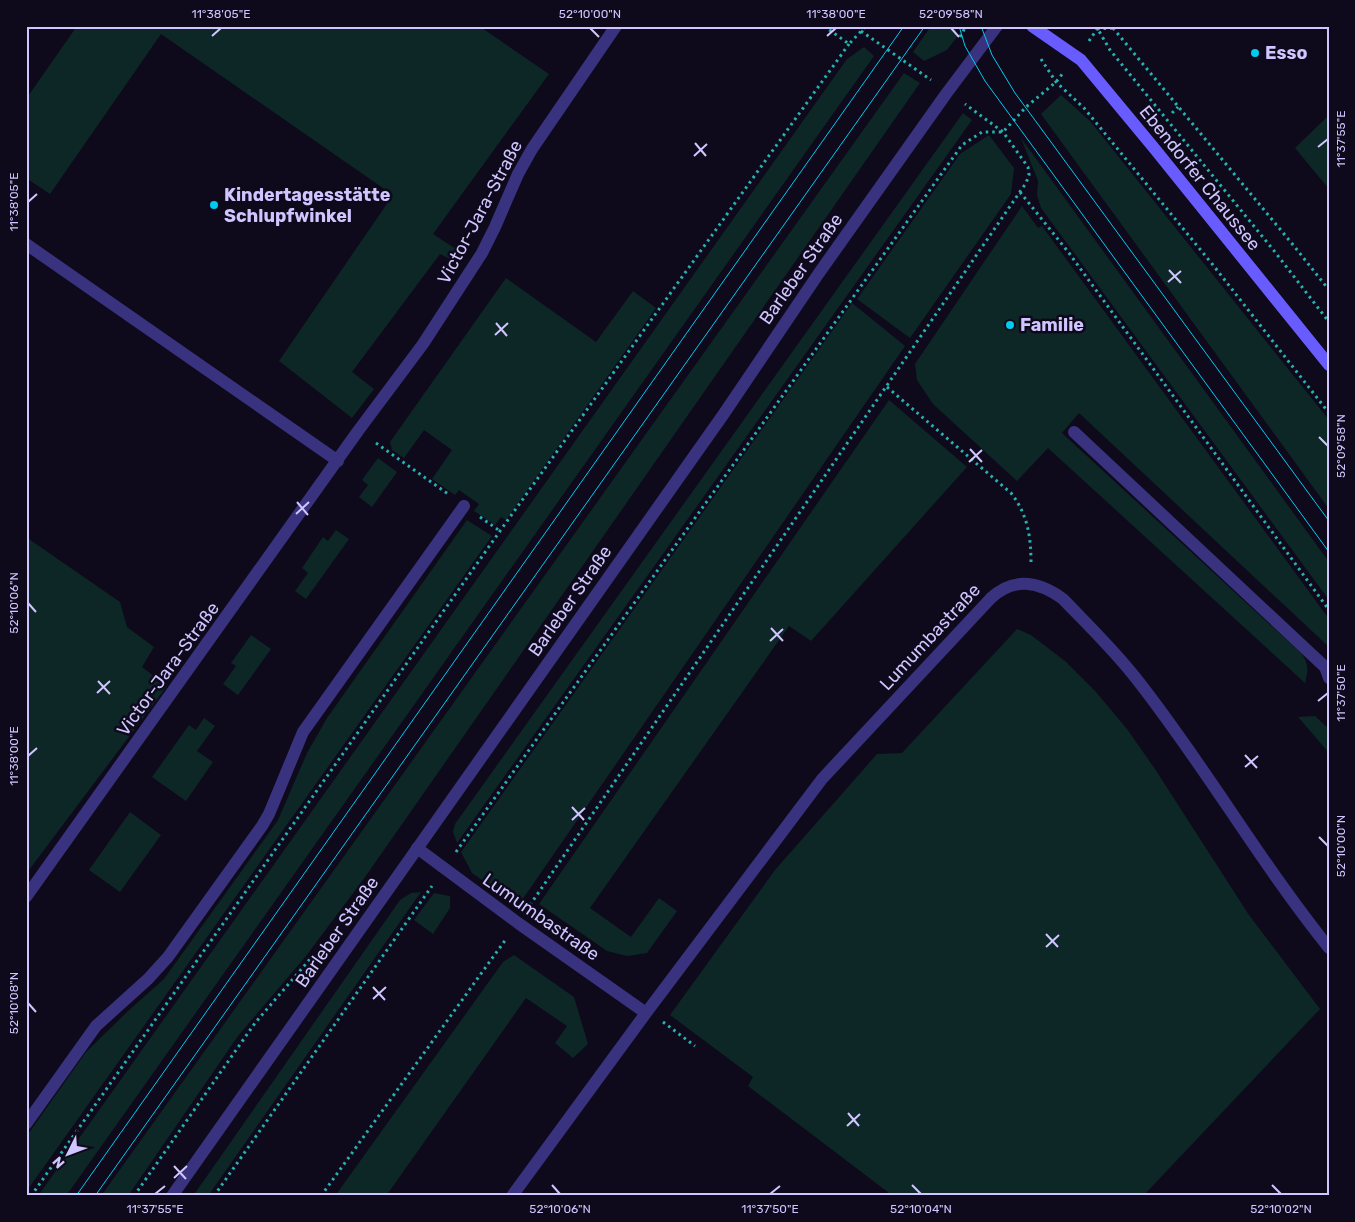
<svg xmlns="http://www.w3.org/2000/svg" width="1355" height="1222" font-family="Rubik,sans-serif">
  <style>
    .green { fill: #0d2626 }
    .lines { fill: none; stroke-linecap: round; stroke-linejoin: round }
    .path { stroke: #26b2b1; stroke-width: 3; stroke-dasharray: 2.5 4; stroke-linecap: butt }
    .service { stroke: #39327e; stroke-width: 12 }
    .minor { stroke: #39327e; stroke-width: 12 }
    .tertiary { stroke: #39327e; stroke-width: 12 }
    .secondary { stroke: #695cff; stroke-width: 12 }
    .tram { stroke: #00cbf0; stroke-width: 1 }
    .ticks { fill: none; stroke: #cfc5ff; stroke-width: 2 }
    .poi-dot { fill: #00cbf0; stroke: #0e0a1c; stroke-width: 2 }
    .labels { text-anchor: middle; stroke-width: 5; stroke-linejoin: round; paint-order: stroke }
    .poi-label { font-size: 18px; font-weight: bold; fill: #cfc5ff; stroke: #0e0a1c; text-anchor: start }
    .street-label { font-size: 18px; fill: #cfc5ff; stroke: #0e0a1c }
    .neatline { fill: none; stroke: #cfc5ff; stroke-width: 2 }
    .ticks-label { font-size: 12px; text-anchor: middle; fill: #cfc5ff }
  </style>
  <rect width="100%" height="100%" fill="#0e0a1c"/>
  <path class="green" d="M77,26h402l70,48 -116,160 26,17 1,10h-6l-14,-7 -88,118 22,17 -22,29 -73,-57 114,-166 -232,-161 -111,160 -24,-16v-79z
    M931,26h24l2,11 -10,13 -23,11 -11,-9z
    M864,47l10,9 -808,1140h-28l809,-1137z
    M904,73l16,10 -557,797 -57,76 -68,80 -110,160h-27z
    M1061,95l29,26 239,299v89l-288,-395z
    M963,113l9,7 -515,723 -4,-11 2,-8z
    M1329,115v74l-34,-41z
    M989,135l25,33 -3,26 -101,144 -53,-39 103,-145z
    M1021,138l308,424v38l-288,-392 -4,-13 1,-14z
    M1022,206l16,22 4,-2 287,393v28l-250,-234 -17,20 240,221c7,11 6,17 3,29l-257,-235 -31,33 -84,-77 -16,-24 -2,-16z
    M506,278l90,64 37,-51 23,17 -150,212 -5,-3 -6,8 -21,-14 5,-7 -20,-14 -4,5 -23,-16 20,-29 -28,-20 -20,28 -12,-8 -2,-8z
    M852,303l53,43 -385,557 -7,-1 -41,-29 -11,-21z
    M889,400l78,67 -156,174 -22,-15 -199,282 41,29 28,-39 18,13 -30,42 -20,3 -20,-5 -68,-47z
    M378,458l19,14 -25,35 -13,-10 9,-12 -6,-5z
    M467,520l25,16 -466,656v-55l60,-85 42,-41 36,-32 114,-159 29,-67 20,-35z
    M336,530l13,9 -43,60 -11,-8 13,-18 -6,-5 21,-31 5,4z
    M26,537l94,65 7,25 27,20 -12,20 25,19 -141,188z
    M1017,629l14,6 34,26 31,31 31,37 28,40 94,146 71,94 -177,187h-250l-145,-110 5,-9 -83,-62 105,-145 102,-116 25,-1z
    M251,635l20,14 -33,46 -15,-11 13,-18 -5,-3z
    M1315,716l14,13v24l-31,-36z
    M204,718l11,8 -18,25 16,11 -27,39 -34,-24 37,-52 7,5z
    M130,812l31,23 -41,57 -31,-22z
    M421,892l-213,304h-15l207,-296 11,-7z
    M434,893l16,3v12l-17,26 -19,-14z
    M514,955l60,42 14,47 -15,14 -18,-15 12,-17 -41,-28 -140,198h-51l168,-234z"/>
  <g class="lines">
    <path class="path" d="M824,26l25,18 17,-18
      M1096,26l14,24 165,202 54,70
      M1113,28l181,218 35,44
      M1097,29l16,-1 7,-2
      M861,31l70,49
      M960,37l6,-11
      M1089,41l8,-12
      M1041,59l15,23 28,26 129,157 116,148
      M1172,113l6,-6
      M1020,192l49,61 260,357
      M887,387l124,106c17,22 20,44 20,71
      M376,443l72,51
      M480,517l20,14
      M456,852l506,-707 20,-13h21l23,-25 30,-25 7,-9
      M530,905l496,-722 3,-8 -1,-8 -25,-35 -38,-28
      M663,1022l32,24
      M31,1196l469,-665 349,-487
      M134,1196l121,-173 56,-65
      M214,1196l218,-310
      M321,1196l185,-257"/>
    <path class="service" d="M1074,432l251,235 4,11
      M26,1124l70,-98 52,-47 20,-22 94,-131 7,-12 34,-82 161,-226"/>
    <path class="minor" d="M26,244l312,217
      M417,848l101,75 128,90
      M26,897l332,-466 65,-87 59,-91 13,-26 23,-53 14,-25 84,-123
      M512,1196l134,-183 176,-234 169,-181c23,-21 47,-17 72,1 24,25 50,50 72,78 69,87 124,184 194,271"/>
    <path class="tertiary" d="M172,1196l551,-781 96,-142 127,-179 51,-68"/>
    <path class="secondary" d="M1032,26l49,34 73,88 175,217"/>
    <path class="tram" d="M959,26l6,20 20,35 344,471
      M981,26l11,29 23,38 314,428
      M76,1196l828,-1170
      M95,1196l830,-1170"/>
  </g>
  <path class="ticks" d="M590,28l9,9M951,28l8,9M212,36l9,-8M827,36l9,-8M695,143l11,13M1318,147l10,-8M694,156l13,-12M28,202l9,-8M1169,270l12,13M1168,282l13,-11M496,323l11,13M495,335l13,-12M1319,437l9,9M970,449l12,13M969,462l13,-12M297,502l11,13M296,514l13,-12M28,603l8,9M771,628l12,13M770,641l13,-12M98,681l12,13M97,693l13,-12M1318,701l10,-8M1245,755l12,13M28,756l9,-8M1245,767l13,-11M572,807l12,13M572,820l13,-12M1319,837l9,9M1046,934l12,13M1046,947l13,-12M373,987l12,13M373,999l13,-12M28,1003l8,9M848,1113l11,13M847,1126l13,-12M174,1166l12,13M174,1178l13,-12M552,1185l8,9M912,1185l9,9M1272,1185l9,9M155,1194l10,-8M770,1194l10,-8"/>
  <g class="poi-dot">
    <circle cx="1255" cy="53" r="5"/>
    <circle cx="214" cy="205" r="5"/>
    <circle cx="1010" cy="325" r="5"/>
  </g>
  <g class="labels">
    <g class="poi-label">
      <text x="1265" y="59">Esso</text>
      <text x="224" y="201">Kindertagesstätte<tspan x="224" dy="21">Schlupfwinkel</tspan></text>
      <text x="1020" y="331">Familie</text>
    </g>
    <g class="street-label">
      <text transform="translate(1200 178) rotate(51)" y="6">Ebendorfer Chaussee</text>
      <text transform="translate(480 212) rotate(-62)" y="6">Victor-Jara-Straße</text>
      <text transform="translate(801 269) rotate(-55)" y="6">Barleber Straße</text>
      <text transform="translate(570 601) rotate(-55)" y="6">Barleber Straße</text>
      <text transform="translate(930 637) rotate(-47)" y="6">Lumumbastraße</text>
      <text transform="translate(168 669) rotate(-54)" y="6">Victor-Jara-Straße</text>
      <text transform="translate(541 917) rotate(35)" y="6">Lumumbastraße</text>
      <text transform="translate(337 932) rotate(-55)" y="6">Barleber Straße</text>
    </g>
  </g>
  <rect width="1355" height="1222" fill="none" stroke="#0e0a1c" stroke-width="55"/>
  <g transform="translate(68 1154) rotate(228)" stroke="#0e0a1c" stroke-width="4" paint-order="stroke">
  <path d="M0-4L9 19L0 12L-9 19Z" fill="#cfc5ff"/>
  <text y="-8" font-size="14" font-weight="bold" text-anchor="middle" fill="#cfc5ff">N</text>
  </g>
  <rect x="28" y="28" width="1300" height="1166" class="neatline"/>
  <g class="ticks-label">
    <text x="221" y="18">11°38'05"E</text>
    <text x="590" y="18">52°10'00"N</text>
    <text x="836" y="18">11°38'00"E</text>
    <text x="951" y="18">52°09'58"N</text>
    <text transform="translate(1341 139) rotate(-90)" y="4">11°37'55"E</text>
    <text transform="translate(14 202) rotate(-90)" y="4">11°38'05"E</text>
    <text transform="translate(1341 446) rotate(-90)" y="4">52°09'58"N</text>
    <text transform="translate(14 603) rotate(-90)" y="4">52°10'06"N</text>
    <text transform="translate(1341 693) rotate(-90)" y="4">11°37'50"E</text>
    <text transform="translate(14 756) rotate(-90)" y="4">11°38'00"E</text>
    <text transform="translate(1341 846) rotate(-90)" y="4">52°10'00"N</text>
    <text transform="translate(14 1003) rotate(-90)" y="4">52°10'08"N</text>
    <text x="155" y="1213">11°37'55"E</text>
    <text x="560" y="1213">52°10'06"N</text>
    <text x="770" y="1213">11°37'50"E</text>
    <text x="921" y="1213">52°10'04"N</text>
    <text x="1281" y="1213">52°10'02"N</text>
  </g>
</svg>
